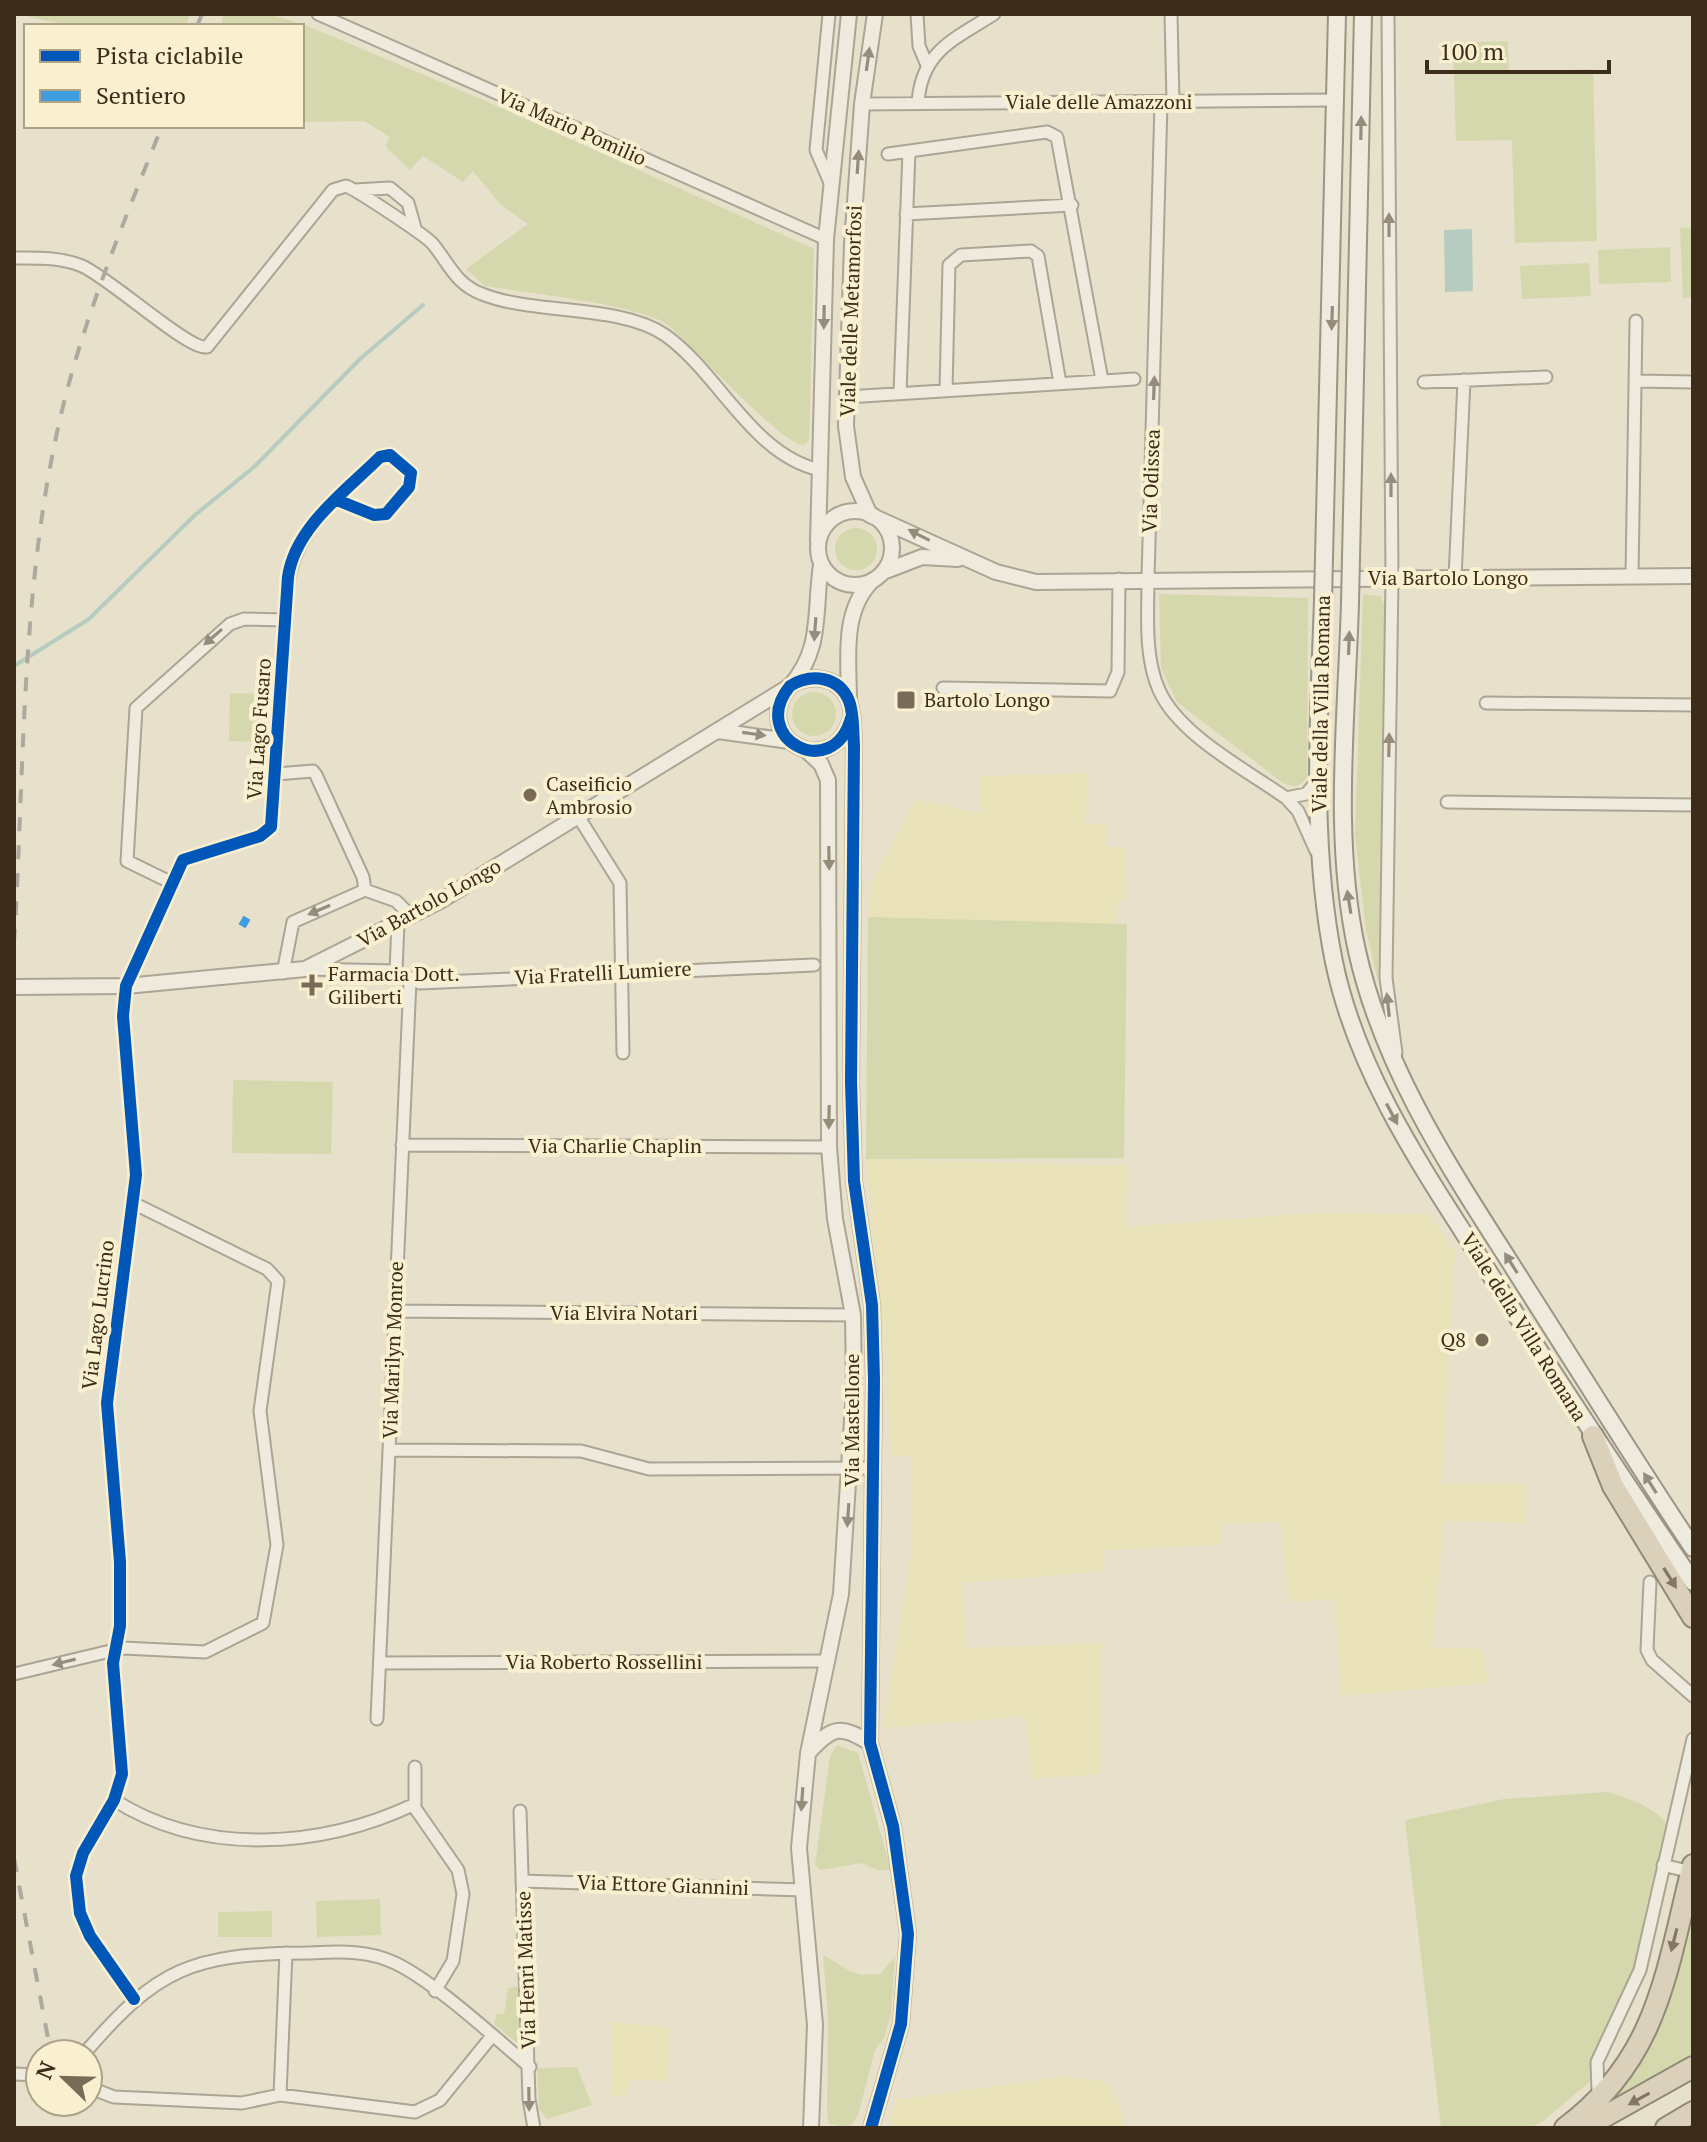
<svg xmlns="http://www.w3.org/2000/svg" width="1707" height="2142" font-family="'PT Serif',serif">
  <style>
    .farmland { fill: #e9e2b9 }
    .green { fill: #d5d8ac }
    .water { fill: #b7ccc0 }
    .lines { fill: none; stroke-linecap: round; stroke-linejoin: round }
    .stream { stroke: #b7ccc0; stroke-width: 4 }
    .minor-casing { stroke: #aca495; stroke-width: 15 }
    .tertiary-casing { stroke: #aca495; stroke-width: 18 }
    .secondary-casing { stroke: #9c9484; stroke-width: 20 }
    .motorway-casing { stroke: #918a7b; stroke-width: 24 }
    .minor { stroke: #eeeade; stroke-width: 11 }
    .tertiary { stroke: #eeeade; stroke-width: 14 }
    .secondary { stroke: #eeeade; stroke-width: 16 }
    .motorway { stroke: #dbd1bb; stroke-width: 20 }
    .rail { stroke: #ada99e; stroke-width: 4; stroke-dasharray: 14 14; stroke-linecap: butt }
    .secondary-bridge-casing { stroke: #9c9484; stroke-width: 20; stroke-linecap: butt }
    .secondary-bridge { stroke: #eeeade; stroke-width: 16 }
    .quiet { stroke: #3f9ddf; stroke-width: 10; stroke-dasharray: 20 10; stroke-linecap: butt }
    .cycleway-casing { stroke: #f9f0d0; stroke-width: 17 }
    .cycleway { stroke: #0057b8; stroke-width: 12 }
    .oneway { fill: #958c7c }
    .oneway2 { fill: #847763 }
    .poi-dot { fill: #786c59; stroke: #f9f0d0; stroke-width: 3 }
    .labels { text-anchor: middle; stroke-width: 8; stroke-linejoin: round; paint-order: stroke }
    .street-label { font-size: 20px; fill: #3c2d1b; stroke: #f9f0d0 }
    .poi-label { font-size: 20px; fill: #3c2d1b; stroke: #f9f0d0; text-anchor: start }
  </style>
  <rect width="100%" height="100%" fill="#e7e0cb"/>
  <path class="farmland" d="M1087,773l-1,51 19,-1 1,24h19l2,49 -8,5 -3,23 -248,-7 3,-34 45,-84 63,14v-37z
    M866,1159l262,7 -2,61 187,-14 116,1 26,38 -13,232h85l-1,39 -82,-2 -12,126 50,2 6,34 -146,13 -8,-97 -45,3 -9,-80 -59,2v21l-117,5 -1,21 -141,12 5,65 134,-5 -1,131 -68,5 -7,-63 -142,12 28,-172 1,-100 -21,1 -7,-117z
    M611,2022l59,6 -3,53 -38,-1 -1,13 -16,5z
    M1066,2076l35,5 10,7 7,12 7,28h-236l7,-28z"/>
  <path class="green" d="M16,14h174l-5,12h-112z
    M224,14h45l36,11 181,76 328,148 -5,191 -5,5c-20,2 -113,-100 -135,-119 -23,-21 -148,-34 -184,-40l-19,-17 62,-45 -28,-20 -27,-33 -10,11 -40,-26 -13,14 -25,-24 5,-9 -26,-16 -62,1v-96h-82z
    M1508,41l1,31 84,-3 4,172 -82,2 -3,-103 -56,1 -3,-98z
    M1693,227v70l-10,1 -3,-70z
    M1670,247l1,35 -72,2 -1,-34z
    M1589,263l2,33 -69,3 -2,-33z
    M835 549a21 21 0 1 1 42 0a21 21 0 1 1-42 0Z
    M1159,594l149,4 -1,178c-6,11 -12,12 -24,7l-106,-81 -16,-34z
    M1363,594l17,2 6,11 -8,375 -12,-52 -11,-95z
    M792 714a22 22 0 1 1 44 0a22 22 0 1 1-44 0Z
    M230,693l30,1 -1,48 -30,-1z
    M868,917l259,7 -3,234 -258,1z
    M233,1080l100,2 -2,72 -99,-1z
    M837,1745l21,8 33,117h-14l-15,-7 -41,7 -6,-5 15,-109z
    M1607,1792c25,7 45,14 62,34l-22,79 -12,70 -24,43 -20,46 1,16 -49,41 -14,7h-88l-36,-308 99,-21z
    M1693,1880v174l-81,51 -6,-3 28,-38z
    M380,1899l1,36 -64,2 -1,-36z
    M272,1911v26h-54v-25z
    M823,1955c12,6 22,15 35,19 6,2 14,-1 21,1l16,-18 -4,57 -7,24 -9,12 -17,65 -8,13 -21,-4 -2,-9 1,-99z
    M520,1986l2,61 -28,-23 3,-11 7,2 4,-27z
    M577,2067l15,38 -45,14 -8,-10 -2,-41z"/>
  <path class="water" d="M1472,229l1,62 -28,1 -1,-62z"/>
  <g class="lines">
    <path class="stream" d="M14,666l75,-47 106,-104 59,-48 106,-108 63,-54"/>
    <defs>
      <path id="minor" d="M318,14l508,225
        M829,14l-13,136 15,35
        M917,14l2,32 8,19
        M1171,14l2,88
        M1388,14l4,565 -6,399 10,75
        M918,103c3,-52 37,-64 76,-89
        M1161,103l-13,475c0,36 -4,78 11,112 20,45 86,79 127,108l12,13 18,40
        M862,104l473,-4
        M888,154l159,-22 10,5 45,243
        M355,190l35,-2 18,15 7,25
        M906,214l166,-9
        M14,258c23,0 46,-1 68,8 28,12 107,85 125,81l126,-157 13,-4c11,4 77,48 86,57 17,20 23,41 50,51 52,21 138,10 183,41 54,38 87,120 155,135
        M1635,381l58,1
        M1424,382l122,-5
        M946,390l3,-125 12,-10 70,-4 7,5 22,127
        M900,393l9,-242
        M847,397l287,-18
        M1632,576l4,-255
        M1455,578l9,-198
        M288,587c4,-57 54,-92 92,-130l10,-2 21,18 -2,14 -23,27 -12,1 -37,-15
        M943,688l167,3 8,-19 1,-93
        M1486,703l207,2
        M276,774l37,-3 3,4 47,102 2,13
        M1286,798l20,-4 11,-13
        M1447,802l246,3
        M578,816l42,67 3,170
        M172,883l-45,-22 9,-153 94,-84 14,-5 42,1
        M306,969l90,2 2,-48
        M396,971l24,12 394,-18
        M283,973l10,-51 72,-32 31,11 16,16
        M402,1145l427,2
        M395,1311l458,4
        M389,1450l192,1 68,18 223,-1
        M1650,1582l-3,68 5,10 41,36
        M380,1663l448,-2
        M14,1674l109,-26 82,4 58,-29 14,-78 -17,-134 18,-130 -11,-12 -134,-66
        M377,1719l33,-738
        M415,1767v41l43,62 5,24 -10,67 -18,30
        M114,1800c90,57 208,48 301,4
        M520,1811l9,288 5,29
        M1663,1865l20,5
        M522,1881l281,9
        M134,1999l-44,-63 -10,-23 -4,-37 7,-23 31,-53 8,-26 -9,-111 7,-37v-64l-13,-159 29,-228 -13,-159 3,-30 57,-126 77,-24 11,-9 16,-235
        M84,2054c73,-86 108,-100 221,-101 31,-1 61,-4 90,10 40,19 99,74 135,104
        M14,2074l26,1
        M88,2087l26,10 128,6 38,-8 135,17 25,-12 52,-64
        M1598,2091l-1,-29 43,-92 53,-231
        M280,2095l6,-142"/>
      <path id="tertiary" d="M818 548a37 37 0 1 1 74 0a37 37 0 1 1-74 0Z
        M870,515l126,57 40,10 657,-6
        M870,515l-17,-38 -7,-51 6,-182 10,-140 13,-90
        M818,541l8,-302 23,-225
        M883,572l39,-15 36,2
        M849,701c0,-41 -8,-89 23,-120
        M851,718c-18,66 -104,20 -61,-32 21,-13 49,-10 59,15 5,13 4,31 5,45l-3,336 3,99 18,124 2,75 -4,363 23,83 15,108 -7,90 -30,104
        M718,731l71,10
        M807,751l14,13 7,16 1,367 6,72 18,96 1,73 -13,206 -33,159 -9,95 16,177 -4,103
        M14,987l112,-1 179,-17 135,-68 350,-215c33,-37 24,-75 31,-121
        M810,1751c23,-25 31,-26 60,-8"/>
      <path id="secondary" d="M1324,557l13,-543
        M1351,558l12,-544
        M1323,600c-4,120 -13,243 11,362 24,116 94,214 156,312 66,104 134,207 203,308
        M1350,602c-3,114 -18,236 7,349 28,126 102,230 170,338 55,86 109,174 166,259"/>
      <path id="motorway" d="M1593,1436l20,50 80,131
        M1565,2128c94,-70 101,-157 128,-263
        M1584,2128l109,-61
        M1666,2128l27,-16"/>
    </defs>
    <use href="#minor" class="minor-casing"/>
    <use href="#tertiary" class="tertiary-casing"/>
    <use href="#secondary" class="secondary-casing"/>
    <use href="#motorway" class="motorway-casing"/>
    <use href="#minor" class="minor"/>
    <use href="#tertiary" class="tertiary"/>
    <use href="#secondary" class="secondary"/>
    <use href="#motorway" class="motorway"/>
    <path class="rail" d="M197,26l5,-12
      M14,943c10,-163 7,-335 40,-496 22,-112 66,-215 108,-321
      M14,1858l37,196
      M54,2102l4,26"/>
    <defs>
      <path id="secondary-bridge" d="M1323,600l1,-43
        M1350,602l1,-44"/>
    </defs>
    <use href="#secondary-bridge" class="secondary-bridge-casing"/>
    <use href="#secondary-bridge" class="secondary-bridge"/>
    <path class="quiet" d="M241,920l7,4"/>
    <defs>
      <path id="cycleway" d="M851,718c-18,66 -104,20 -61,-32 21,-13 49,-10 59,15 5,13 4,31 5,45l-3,336 3,99 18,124 2,75 -4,363 23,83 15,108 -7,90 -30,104
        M134,1999l-44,-63 -10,-23 -4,-37 7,-23 31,-53 8,-26 -9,-111 7,-37v-64l-13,-159 29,-228 -13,-159 3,-30 57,-126 77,-24 11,-9 17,-250c7,-50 58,-86 92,-120l10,-2 21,18 -2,14 -23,27 -12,1 -37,-15"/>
    </defs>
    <use href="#cycleway" class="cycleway-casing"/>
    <use href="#cycleway" class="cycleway"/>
  </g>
  <defs><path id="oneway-solid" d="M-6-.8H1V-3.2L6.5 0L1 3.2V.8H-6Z" transform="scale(2)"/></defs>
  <g class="oneway">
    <use href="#oneway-solid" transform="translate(868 59) rotate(-82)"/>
    <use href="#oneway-solid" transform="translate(1361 128) rotate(-89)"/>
    <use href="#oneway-solid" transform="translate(858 162) rotate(-86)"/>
    <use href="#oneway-solid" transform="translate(1389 225) rotate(-90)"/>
    <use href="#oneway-solid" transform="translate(824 317) rotate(91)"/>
    <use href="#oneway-solid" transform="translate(1332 318) rotate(92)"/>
    <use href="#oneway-solid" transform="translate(1154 388) rotate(-88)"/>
    <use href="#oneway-solid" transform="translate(1391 485) rotate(-90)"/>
    <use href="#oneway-solid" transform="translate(919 535) rotate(-153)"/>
    <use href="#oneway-solid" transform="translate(815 629) rotate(94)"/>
    <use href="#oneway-solid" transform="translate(213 637) rotate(139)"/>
    <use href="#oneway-solid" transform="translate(1349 643) rotate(-88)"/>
    <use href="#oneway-solid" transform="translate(754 734) rotate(8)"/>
    <use href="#oneway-solid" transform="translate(1389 745) rotate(-89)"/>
    <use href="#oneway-solid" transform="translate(829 858) rotate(89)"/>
    <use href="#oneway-solid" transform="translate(1349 902) rotate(-99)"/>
    <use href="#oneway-solid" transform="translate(319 910) rotate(157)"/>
    <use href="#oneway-solid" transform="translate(1388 1005) rotate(-96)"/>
    <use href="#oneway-solid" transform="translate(1392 1114) rotate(62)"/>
    <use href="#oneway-solid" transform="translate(829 1117) rotate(91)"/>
    <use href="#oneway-solid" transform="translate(1511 1263) rotate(-122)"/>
    <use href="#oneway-solid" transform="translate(1650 1483) rotate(-122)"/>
    <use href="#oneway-solid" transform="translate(848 1515) rotate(94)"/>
    <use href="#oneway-solid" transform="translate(64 1662) rotate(166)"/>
    <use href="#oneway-solid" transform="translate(802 1799) rotate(94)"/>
    <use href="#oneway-solid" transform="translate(529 2099) rotate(89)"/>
  </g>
  <g class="oneway2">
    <use href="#oneway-solid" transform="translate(1670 1578) rotate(58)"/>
    <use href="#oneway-solid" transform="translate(1674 1940) rotate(104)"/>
    <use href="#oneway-solid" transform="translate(1639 2099) rotate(151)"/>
  </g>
  <g class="poi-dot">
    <rect x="896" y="690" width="20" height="20" rx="4"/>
    <circle cx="530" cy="795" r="8"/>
    <path d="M308 973h8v8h8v8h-8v8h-8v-8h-8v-8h8z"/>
    <circle cx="1482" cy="1340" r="8"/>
  </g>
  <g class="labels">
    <g class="street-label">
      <text x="1099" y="109">Viale delle Amazzoni</text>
      <text transform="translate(572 127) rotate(24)" y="7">Via Mario Pomilio</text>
      <text transform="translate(851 311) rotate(-88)" y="7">Viale delle Metamorfosi</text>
      <text transform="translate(1151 481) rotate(-88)" y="7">Via Odissea</text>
      <text x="1448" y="585">Via Bartolo Longo</text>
      <text transform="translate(1321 704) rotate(-89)" y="7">Viale della Villa Romana</text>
      <text transform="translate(259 729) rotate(-86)" y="7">Via Lago Fusaro</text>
      <text transform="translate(429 903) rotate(-29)" y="7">Via Bartolo Longo</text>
      <text transform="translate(603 973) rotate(-3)" y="7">Via Fratelli Lumiere</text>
      <text x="615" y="1153">Via Charlie Chaplin</text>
      <text x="624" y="1320">Via Elvira Notari</text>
      <text transform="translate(98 1315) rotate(-83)" y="7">Via Lago Lucrino</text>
      <text transform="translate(1524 1327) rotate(58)" y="7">Viale della Villa Romana</text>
      <text transform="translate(393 1350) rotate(-88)" y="7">Via Marilyn Monroe</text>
      <text transform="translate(852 1420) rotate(-90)" y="7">Via Mastellone</text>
      <text x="604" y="1669">Via Roberto Rossellini</text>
      <text transform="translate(663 1885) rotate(2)" y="7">Via Ettore Giannini</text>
      <text transform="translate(526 1970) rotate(-92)" y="7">Via Henri Matisse</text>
    </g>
    <g class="poi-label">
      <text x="924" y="707">Bartolo Longo</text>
      <text x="546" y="791">Caseificio<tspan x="546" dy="23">Ambrosio</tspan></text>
      <text x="328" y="981">Farmacia Dott.<tspan x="328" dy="23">Giliberti</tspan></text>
      <text x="1466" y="1347" text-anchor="end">Q8</text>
    </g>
  </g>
  <rect width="1707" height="2142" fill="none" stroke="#3c2d1b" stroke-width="32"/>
  <rect x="24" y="24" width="280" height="104" fill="#f9f0d0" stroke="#ada288" stroke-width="2"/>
  <rect x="40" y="50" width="40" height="12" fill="#0057b8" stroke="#ada288" stroke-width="2"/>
  <text x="96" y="64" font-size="24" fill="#3c2d1b">Pista ciclabile</text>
  <rect x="40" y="90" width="40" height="12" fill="#3f9ddf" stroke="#ada288" stroke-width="2"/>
  <text x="96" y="104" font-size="24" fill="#3c2d1b">Sentiero</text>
  <g transform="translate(64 2078) rotate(293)"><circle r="38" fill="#f9f0d0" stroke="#ada288" stroke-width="2"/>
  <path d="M0-6L14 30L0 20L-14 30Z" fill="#786c59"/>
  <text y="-12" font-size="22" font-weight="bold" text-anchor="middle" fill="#3c2d1b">N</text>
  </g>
  <path d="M1427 60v12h182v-12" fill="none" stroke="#3c2d1b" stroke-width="4"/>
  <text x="1439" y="60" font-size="24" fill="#3c2d1b" stroke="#f9f0d0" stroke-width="6" paint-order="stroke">100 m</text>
</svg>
